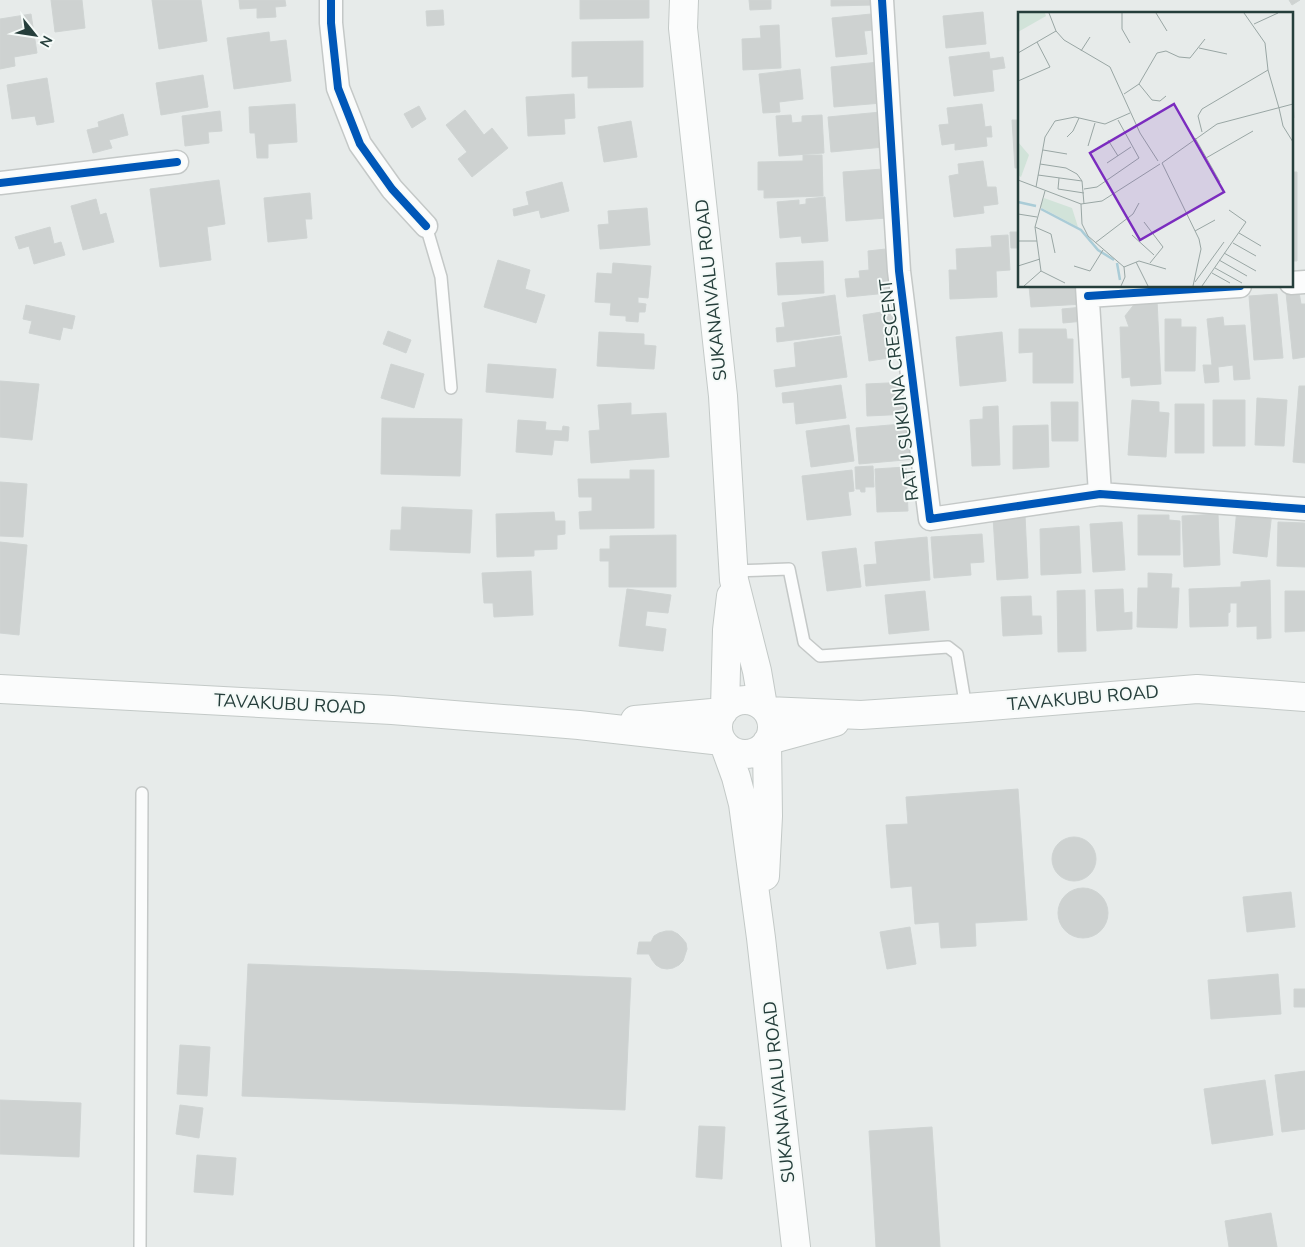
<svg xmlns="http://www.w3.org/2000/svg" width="1305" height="1247" font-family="'Nunito Sans',sans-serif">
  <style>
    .building { fill: #ced2d1; stroke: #cfd4d3 }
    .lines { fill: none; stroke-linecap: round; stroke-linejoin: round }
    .service-casing { stroke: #c4c8c7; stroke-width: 14 }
    .minor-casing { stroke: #c4c8c7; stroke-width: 25 }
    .secondary-casing { stroke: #c3c9c7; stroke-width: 30 }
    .service { stroke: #fbfcfc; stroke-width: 11 }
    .minor { stroke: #fbfcfc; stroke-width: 22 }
    .secondary { stroke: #fbfcfc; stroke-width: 28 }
    .cycleway-casing { stroke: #f5faf8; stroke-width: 11 }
    .cycleway { stroke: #0057b8; stroke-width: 8 }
    .labels { text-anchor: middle; stroke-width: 4; stroke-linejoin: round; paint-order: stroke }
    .street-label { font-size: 18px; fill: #253e3b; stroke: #f5faf8 }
    .inset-river { fill: none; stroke: #aaccd7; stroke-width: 2.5 }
    .inset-road { fill: none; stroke: #99a6a4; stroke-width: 1 }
    .view { fill: #7b2cbf; fill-opacity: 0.15; stroke: #7b2cbf; stroke-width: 2.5 }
    .inset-edge { fill: none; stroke: #253e3b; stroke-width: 2.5 }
  </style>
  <rect width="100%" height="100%" fill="#e7ebea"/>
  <path class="building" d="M51,0h31l3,28 -30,4z
    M152,0h49l6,41 -48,8z
    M239,0h46l1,6 -11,1 1,10 -19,1v-10l-17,1z
    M580,0h69v18l-69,1z
    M749,0h22v9l-21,1z
    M831,0h42v5l-42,1z
    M1289,0h11l-8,5z
    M443,10l1,15 -17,1 -1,-15z
    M983,12l3,32 -40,4 -3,-32z
    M31,14l6,39 -23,4 1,9 -15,3v-50z
    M871,14l2,16 -9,1 3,23 -31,3 -4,-39z
    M779,25l2,43 -38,2 -1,-31 19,-1 -1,-12z
    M269,32l1,10 16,-2 5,41 -57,8 -7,-51z
    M643,41v46l-55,1v-12l-16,1v-35z
    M989,52l1,7 13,-2 2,11 -13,2 2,21 -40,5 -5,-39z
    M879,62l3,41 -48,4 -3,-40z
    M1291,66l3,52h-3z
    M800,69l3,30 -24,3 1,10 -17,1 -4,-39z
    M203,75l5,32 -47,8 -5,-32z
    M47,78l7,44 -17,3 -2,-9 -23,3 -5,-34z
    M574,94l1,24 -11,1 1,15 -37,2 -2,-39z
    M295,104l2,38 -29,2v14h-11l-2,-25h-5l-1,-26z
    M982,104l3,23 6,-1 1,11h-6l1,9 -32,4v-7l-13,2 -3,-20 10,-1 -2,-16z
    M419,106l7,13 -14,9 -8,-14z
    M465,110l19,25 8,-7 16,20 -36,29 -14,-18 9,-7 -21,-27z
    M220,111l2,20 -14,1 1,11 -24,3 -3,-30z
    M881,112l3,35 -53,5 -3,-35z
    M123,114l5,21 -19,5 3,8 -19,5 -6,-23 12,-3 -1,-5z
    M791,115l1,8 10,-1v-6l20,-1 2,38 -45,3 -3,-40z
    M1012,120h7v48h-4z
    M631,121l6,36 -33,5 -6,-35z
    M803,155h19l1,41 -59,2v-8h-6v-28l45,-1z
    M983,161l4,26h9l2,17 -15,2 1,7 -30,4 -5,-41 10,-2 -1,-10z
    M883,169l4,49 -41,3 -3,-49z
    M1291,172h6v89h-6z
    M219,180l6,44 -18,3 4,33 -51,7 -10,-78z
    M562,182l7,29 -28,7 -2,-8 -25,6 -1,-7 16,-4 -3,-13z
    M310,193l2,26h-7l2,19 -39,4 -4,-44z
    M825,197l3,44 -26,2 -1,-7 -21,2 -3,-36 22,-2v5l7,-1v-5z
    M96,199l4,16 6,-2 8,29 -31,8 -12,-44z
    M647,208l3,37 -50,4 -2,-24 11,-1 -1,-13z
    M50,227l4,17 7,-2 4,13 -31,9 -5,-18 -10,3 -4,-12z
    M1010,232h9v16h-8z
    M1008,235l2,35 -14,1 1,26 -47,2 -1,-29h8l-1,-21 36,-2 -1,-11z
    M895,248l3,44 -51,5 -2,-18 15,-1 -1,-7 10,-1 -1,-19z
    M498,260l32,10 -5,19 20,6 -9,28 -52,-16z
    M823,261l1,32 -46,2 -2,-32z
    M613,263l38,3 -3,32 -10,-1v6l8,1 -1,8h-6l-1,10 -12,-1v-5l-16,-1 1,-12 -16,-1 2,-29 15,1z
    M1029,286h54l1,18 -53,3z
    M1299,292l2,12h4v53l-12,2 -7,-66z
    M1277,294l6,64 -29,2 -5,-64z
    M835,295l5,39 -63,8 -1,-14 9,-1 -3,-24z
    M1157,300l4,84 -30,2 -1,-9 -8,1 -2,-51h9l-4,-11 11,-14z
    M26,305l49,11 -3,13 -9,-2 -3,13 -31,-7 3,-12 -9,-2z
    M1083,307l1,14 -21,2 -1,-14z
    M894,310l7,46 -32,5 -6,-46z
    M1223,317l1,9 21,-1 5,54 -16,1 -1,-15 -15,2 1,15 -14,1 -2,-18h9l-5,-46z
    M1165,319h16v8h15l-1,44h-30z
    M1019,329h47l1,10h6v44h-40v-31l-14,1z
    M388,331l23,9 -5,13 -23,-9z
    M599,332l45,2v11l12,1 -2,23 -57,-3z
    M1002,332l4,49 -46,5 -4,-49z
    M841,336l6,41 -71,10 -2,-17 22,-3 -2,-24z
    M391,364l33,10 -10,34 -33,-10z
    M488,364l68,5 -3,29 -67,-6z
    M0,381l39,3 -7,56 -32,-3z
    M909,382l1,32 -43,2 -1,-32z
    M841,385l5,33 -50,6 -2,-22 -11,1 -1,-10z
    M1299,386h6v77l-12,-1z
    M1257,398l30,2 -3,46 -29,-1z
    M1132,400l27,2v10l10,1 -3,44 -38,-2z
    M1213,400h32v46h-32z
    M1051,402h27v39h-26z
    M631,403v12l35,-2 3,44 -78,6 -2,-32 11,-1 -2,-25z
    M1175,404h29v49h-29z
    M998,406l2,59 -28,1 -2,-46 13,-1v-12z
    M382,418l80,1 -2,57 -79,-2z
    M518,420l28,2 -1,8 17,1 1,-5 6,1 -1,14 -14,-1 -2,15 -36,-3z
    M913,423l3,36 -57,5 -3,-36z
    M849,425l5,36 -43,6 -5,-36z
    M1048,425l1,42 -36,2v-43z
    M873,466l1,21h-9v5h-4l-1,-3h-4l-1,-22z
    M906,467l2,44 -31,1 -2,-43z
    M630,470h24v58l-74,1 -1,-17 13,-1v-14h-13l-1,-18h52z
    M852,470l2,21 -6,1 3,23 -44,5 -5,-44z
    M0,482l27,2 -4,53 -23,-1z
    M402,507l70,3 -2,43 -80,-3 1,-20h10z
    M1237,508l35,4 -5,45 -34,-4z
    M554,512l1,9h10v13l-8,1v14l-23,1v6l-37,1 -1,-43z
    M1218,514l2,51 -36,2 -2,-51z
    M1025,515l3,63 -31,2 -4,-63z
    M1138,515h31v5l11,1v34h-42z
    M1122,522l3,48 -32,2 -3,-48z
    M1278,522l27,1v44l-28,-1z
    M1079,526l2,47 -40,2 -1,-46z
    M982,534l2,28 -14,1 1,12 -37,3 -3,-41z
    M676,535v52h-67v-26h-9v-12h10v-13z
    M927,537l3,43 -64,6 -2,-21 13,-1 -2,-22z
    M0,542l27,3 -8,90 -19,-2z
    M856,548l5,39 -34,4 -5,-39z
    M531,571l2,44 -39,2 -1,-14h-9l-2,-30z
    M1148,573l24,1 -1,14h8l-2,40 -40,-1 1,-39h10z
    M1270,580l1,58 -14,1v-13l-20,1v-24h-7v9l-2,1v13l-38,1 -1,-38 52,-2v-5z
    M627,589l44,6 -3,18 -21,-2 -2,15 21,3 -3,22 -44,-5z
    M1123,589l1,24 8,-1v17l-35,2 -2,-41z
    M1085,590l1,61 -28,1 -1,-61z
    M925,591l4,39 -40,4 -4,-39z
    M1285,591h20v40l-20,1z
    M1031,596l1,20h9l1,18 -39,2 -2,-39z
    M1018,789l9,131 -52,3 1,23 -35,2 -2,-26 -24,2 -3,-38 -21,2 -5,-63 22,-1 -2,-27z
    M1052 859a22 22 0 1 1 44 0a22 22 0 1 1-44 0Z
    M1058 913a25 25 0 1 1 50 0a25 25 0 1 1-50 0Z
    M1291,892l4,35 -48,5 -4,-35z
    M910,927l6,37 -29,5 -7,-37z
    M666,931h6l6,3 4,4 4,5 1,6 -4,12 -4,4 -6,3 -6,1 -6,-1 -5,-3 -4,-5 -3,-6h-12l2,-12h12l3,-6 5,-3z
    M248,964l383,14 -6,132 -383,-14z
    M1278,974l3,40 -70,5 -3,-39z
    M1294,989h11v18h-11z
    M180,1045l30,2 -3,49 -30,-2z
    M1305,1071v58l-23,3 -7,-57z
    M1265,1080l8,55 -61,9 -8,-55z
    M0,1100l81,3 -2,54 -79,-3z
    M180,1105l23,3 -4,30 -23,-4z
    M699,1126l26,1 -3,52 -26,-2z
    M932,1127l8,120h-64l-7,-116z
    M197,1155l39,3 -3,37 -39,-3z
    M1271,1213l6,34h-48l-4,-26z"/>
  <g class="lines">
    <defs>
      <path id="service" d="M426,226l15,51 10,111
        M733,571l56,-2 15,73 16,14 128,-9 9,7 9,54
        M140,1247l2,-454"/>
      <path id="minor" d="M331,0v23l7,65 22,56 32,45 34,37
        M882,0l17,271 31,248 170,-25 205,15
        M0,183l177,-21
        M1291,283l14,-1
        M1087,286l13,208
        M1088,296l152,-10"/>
      <path id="secondary" d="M684,0l-1,28 40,368 11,184 23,91 6,35
        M0,689l392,21 187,15 143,16
        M718 727a27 27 0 1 1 54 0a27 27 0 1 1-54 0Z
        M725,708l2,-78 4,-34
        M767,711l94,4 105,-7 231,-19 108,8
        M635,720l88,-8
        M769,740l66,-18
        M724,744l12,33 7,27 18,134 35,309
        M765,876l3,-60 -1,-74"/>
    </defs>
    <use href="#service" class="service-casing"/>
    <use href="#minor" class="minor-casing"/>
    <use href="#secondary" class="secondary-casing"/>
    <use href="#service" class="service"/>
    <use href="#minor" class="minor"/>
    <use href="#secondary" class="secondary"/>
    <defs>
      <path id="cycleway" d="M331,0v23l7,65 22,56 32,45 34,37
        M882,0l17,271 31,248 170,-25 205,15
        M0,183l177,-21
        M1088,296l152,-10"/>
    </defs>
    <use href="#cycleway" class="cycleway-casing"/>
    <use href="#cycleway" class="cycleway"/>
  </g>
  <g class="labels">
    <g class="street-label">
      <text transform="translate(711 290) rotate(-96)" y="6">SUKANAIVALU ROAD</text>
      <text transform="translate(899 390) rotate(-97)" y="6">RATU SUKUNA CRESCENT</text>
      <text transform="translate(1083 698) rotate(-5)" y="6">TAVAKUBU ROAD</text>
      <text transform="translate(290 704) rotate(3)" y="6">TAVAKUBU ROAD</text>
      <text transform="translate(779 1092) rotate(-96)" y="6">SUKANAIVALU ROAD</text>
    </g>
  </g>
  <g transform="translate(1018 12)">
    <rect width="275" height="275" fill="#e7ebea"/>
    <path d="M0,1h27l1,3 -28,16zM0,130l11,13 -8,22 -3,-2zM26,186l28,10 6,19 -38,-20z" fill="#d1e3d9"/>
    <path class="inset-river" d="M0,190l18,4M23,197l40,21 17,20 16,10M99,251l3,17"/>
    <path class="inset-road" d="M31,1l7,18 8,9 46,27 30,66 18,28M104,1v16l8,14M138,1l11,18M226,1l21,30 3,27 11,38M236,12l24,-11M181,36l28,6M63,39l9,-14M0,41l38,-22M0,69l32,-14 -13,-25M121,72l13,16 8,1 6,-5M106,82l15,-10 18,-31 9,-2 13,6 11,1 15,-19M261,96l4,18 10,16M184,120l-4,-16 4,-7 66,-39M49,125l6,-6 6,-13M177,126l25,44M90,128l10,16M70,134l7,-23M25,138l24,4M188,146l47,-27M89,151l24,-16M144,151l55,-39 76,-20M144,151l37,76 2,10 -8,37M22,152l26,4 11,6 5,7 2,23M20,163l44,6M41,166l-1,11 26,4M0,168l63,24 21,-3 58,-37M18,175l9,-50 10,-16 20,-4 30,7 25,-11M66,177l13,-2 42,-29 -21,-38M63,192l1,20 6,12 36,31 1,10 -4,9M0,202l19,3M126,210l19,25 -13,16M17,215l16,7 4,19M177,219l20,-11M221,221l22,13M114,223l22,20M0,229h19M77,231l38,-29 6,-11M215,231l23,13M206,241l32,18M201,248l28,16M118,250l12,24M0,254l22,-7M56,254l16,5 13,-21M106,255l15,-6 27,8M197,256l27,15M23,259l24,12M194,261l18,10M177,270l29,-40M6,274l17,-15 -6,-44 10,-36M184,274l44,-64 -17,-12"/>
    <path class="view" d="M156,92l50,88 -84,48 -50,-87z"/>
    <rect width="275" height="275" class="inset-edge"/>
  </g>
  <g transform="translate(35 35) rotate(120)" stroke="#f5faf8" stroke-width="4" paint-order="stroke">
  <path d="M0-4L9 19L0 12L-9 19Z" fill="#253e3b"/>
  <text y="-8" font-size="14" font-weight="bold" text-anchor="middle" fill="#253e3b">N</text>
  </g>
</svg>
